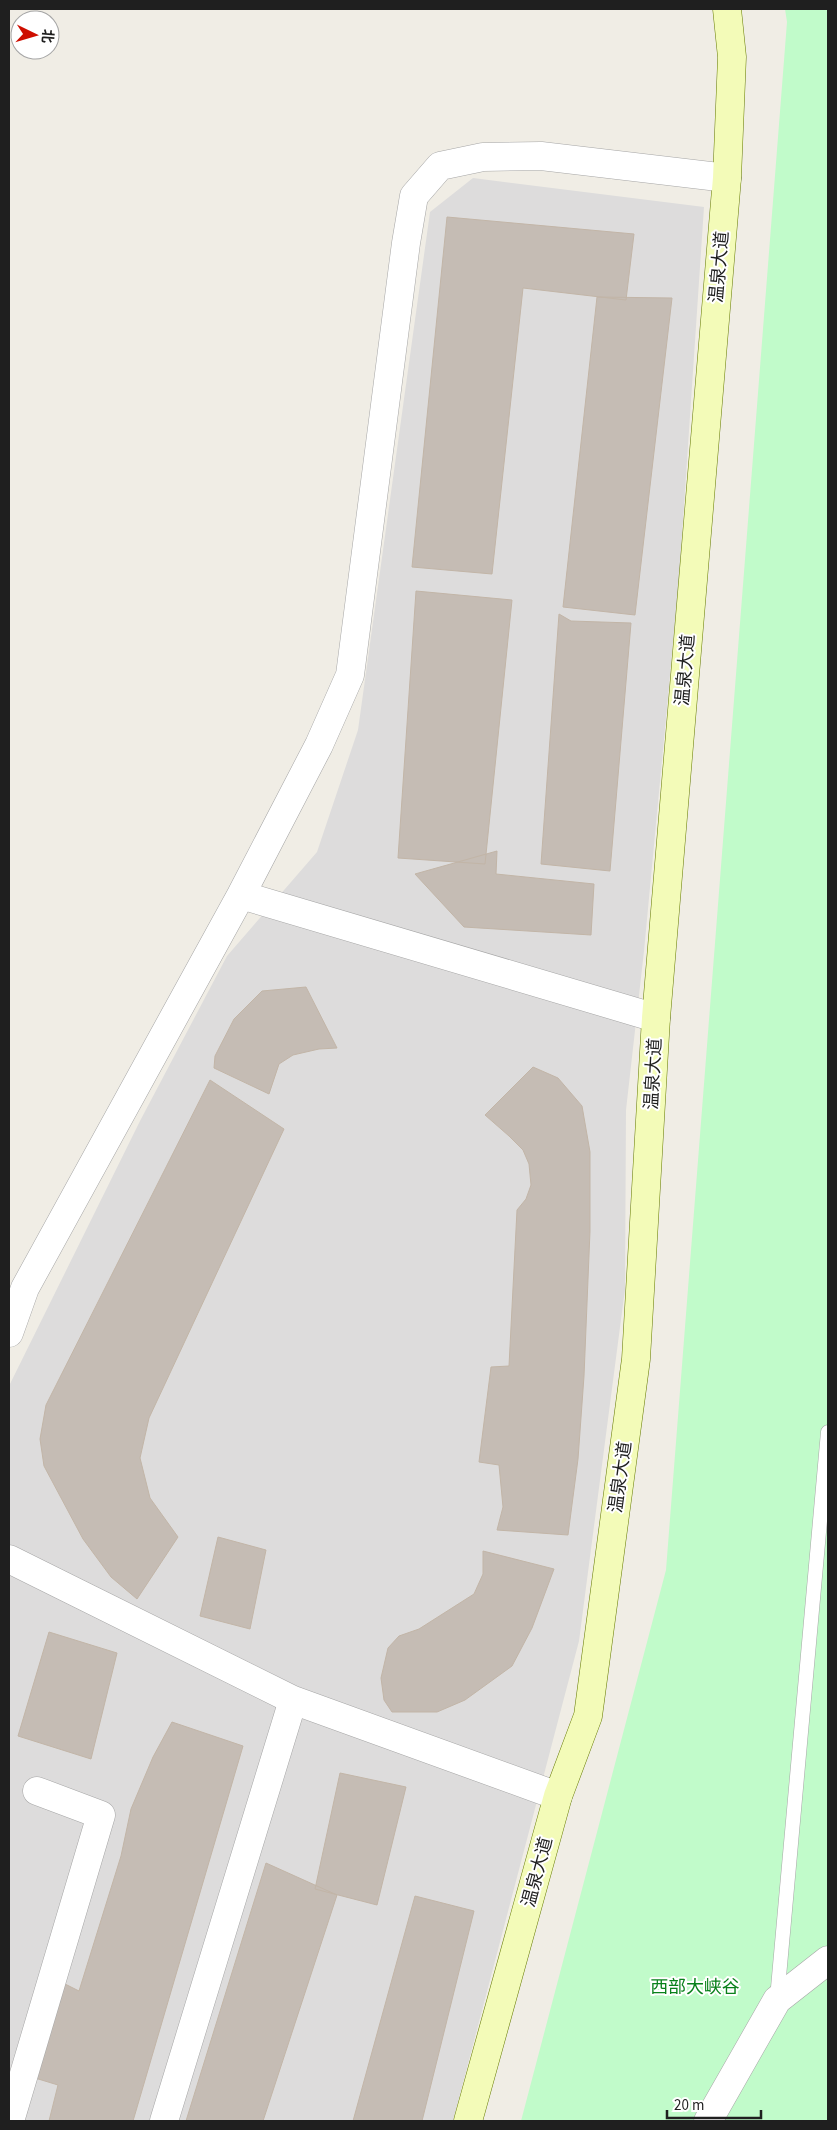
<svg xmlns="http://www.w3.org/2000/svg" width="837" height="2130" font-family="'Source Sans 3','Noto Sans SC',sans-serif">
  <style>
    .residential { fill: #dddcdc }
    .park { fill: #c1fbca }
    .building { fill: #c5bcb4; stroke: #c2b5a7 }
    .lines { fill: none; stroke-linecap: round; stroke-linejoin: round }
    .service-casing { stroke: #a6a6a6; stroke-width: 15 }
    .minor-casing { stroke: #a6a6a6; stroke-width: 29 }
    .tertiary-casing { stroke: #a6a6a6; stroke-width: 29 }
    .secondary-casing { stroke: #657a02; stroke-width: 29 }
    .service { stroke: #fff; stroke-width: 14 }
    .minor { stroke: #fff; stroke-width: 28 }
    .tertiary { stroke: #fff; stroke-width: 28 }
    .secondary { stroke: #f3fbb8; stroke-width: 28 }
    .labels { text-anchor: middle; stroke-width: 4; stroke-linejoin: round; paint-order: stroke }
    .street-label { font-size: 18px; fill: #1f1f1f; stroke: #fff }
    .park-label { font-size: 18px; fill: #09811b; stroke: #fff }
  </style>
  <rect width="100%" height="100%" fill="#f0ede5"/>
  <path class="residential" d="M473,178l231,29 -25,373 -35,371 -18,159 -1,179 -46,352 -126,480h-444v-735l131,-265 87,-165 90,-104 41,-122 72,-518z"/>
  <path class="park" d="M785,9h43v2112h-307l145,-551 121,-1548z"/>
  <path class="building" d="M447,217l187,17 -8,66 -103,-12 -31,286 -80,-7z
    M597,297l75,1 -37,317 -72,-8z
    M416,591l96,9 -27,264 -87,-6z
    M559,614l12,7 60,2 -21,248 -69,-7z
    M497,851l-1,23 98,10 -3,51 -127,-8 -49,-53z
    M306,987l31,61 -18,1 -26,6 -14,9 -10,30 -55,-26 1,-12 19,-37 28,-28z
    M533,1067l25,11 24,28 8,46v79l-6,145 -6,83 -10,76 -71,-5 6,-23 -4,-42 -20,-3 12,-95 18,-1 8,-156 9,-11 5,-14 -2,-21 -6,-14 -14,-14 -24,-21z
    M210,1080l74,49 -135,289 -9,40 10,40 28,39 -41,62 -26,-22 -28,-38 -39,-73 -4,-27 6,-34z
    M218,1537l48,13 -16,79 -50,-13z
    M483,1551l71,18 -22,59 -20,38 -47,34 -28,12h-45l-8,-12 -3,-22 7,-30 11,-12 20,-7 55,-35 9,-20z
    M49,1632l68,21 -26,106 -73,-23z
    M172,1722l71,24 -110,375h-84l9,-36 -23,-7 26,-96 18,9 42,-135 10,-47 22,-52z
    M340,1773l66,14 -29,118 -62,-16z
    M266,1863l71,32 -74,226h-77z
    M415,1896l59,15 -52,210h-69z"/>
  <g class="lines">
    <defs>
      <path id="service" d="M777,1999l51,-567"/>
      <path id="minor" d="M241,895l415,123
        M9,1333l16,-45 216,-393 78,-150 31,-70 56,-432 8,-47 26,-30 43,-9 58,-1 186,22
        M9,1559l284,141 265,96
        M10,2121l91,-306 -64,-24
        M164,2121l129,-421"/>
      <path id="tertiary" d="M708,2121l69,-121 51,-40"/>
      <path id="secondary" d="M468,2121l90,-325 30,-80 48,-357 20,-341 71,-840 5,-121 -5,-48"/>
    </defs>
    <use href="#service" class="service-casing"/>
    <use href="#minor" class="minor-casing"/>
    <use href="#tertiary" class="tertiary-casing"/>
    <use href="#secondary" class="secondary-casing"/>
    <use href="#service" class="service"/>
    <use href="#minor" class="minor"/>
    <use href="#tertiary" class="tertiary"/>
    <use href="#secondary" class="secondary"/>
  </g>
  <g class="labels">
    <g class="street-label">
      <text transform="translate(719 267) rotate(-85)" y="6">温泉大道</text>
      <text transform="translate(685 670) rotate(-85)" y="6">温泉大道</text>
      <text transform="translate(653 1074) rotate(-87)" y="6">温泉大道</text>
      <text transform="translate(620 1477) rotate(-82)" y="6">温泉大道</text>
      <text transform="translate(537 1872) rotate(-75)" y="6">温泉大道</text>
    </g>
    <g class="park-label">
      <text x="695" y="1993">西部大峡谷</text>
    </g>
  </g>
  <rect width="837" height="2130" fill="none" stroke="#1f1f1f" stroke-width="20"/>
  <g transform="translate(35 35) rotate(95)"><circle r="24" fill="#ffffff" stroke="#a5a5a5"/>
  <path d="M0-4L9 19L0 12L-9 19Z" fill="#ce0e00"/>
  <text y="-8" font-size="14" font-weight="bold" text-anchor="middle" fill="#1f1f1f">北</text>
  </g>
  <path d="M667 2110v8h94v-8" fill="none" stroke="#1f1f1f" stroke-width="2.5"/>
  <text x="674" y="2110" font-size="15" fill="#1f1f1f" stroke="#ffffff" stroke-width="4" paint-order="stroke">20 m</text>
</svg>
